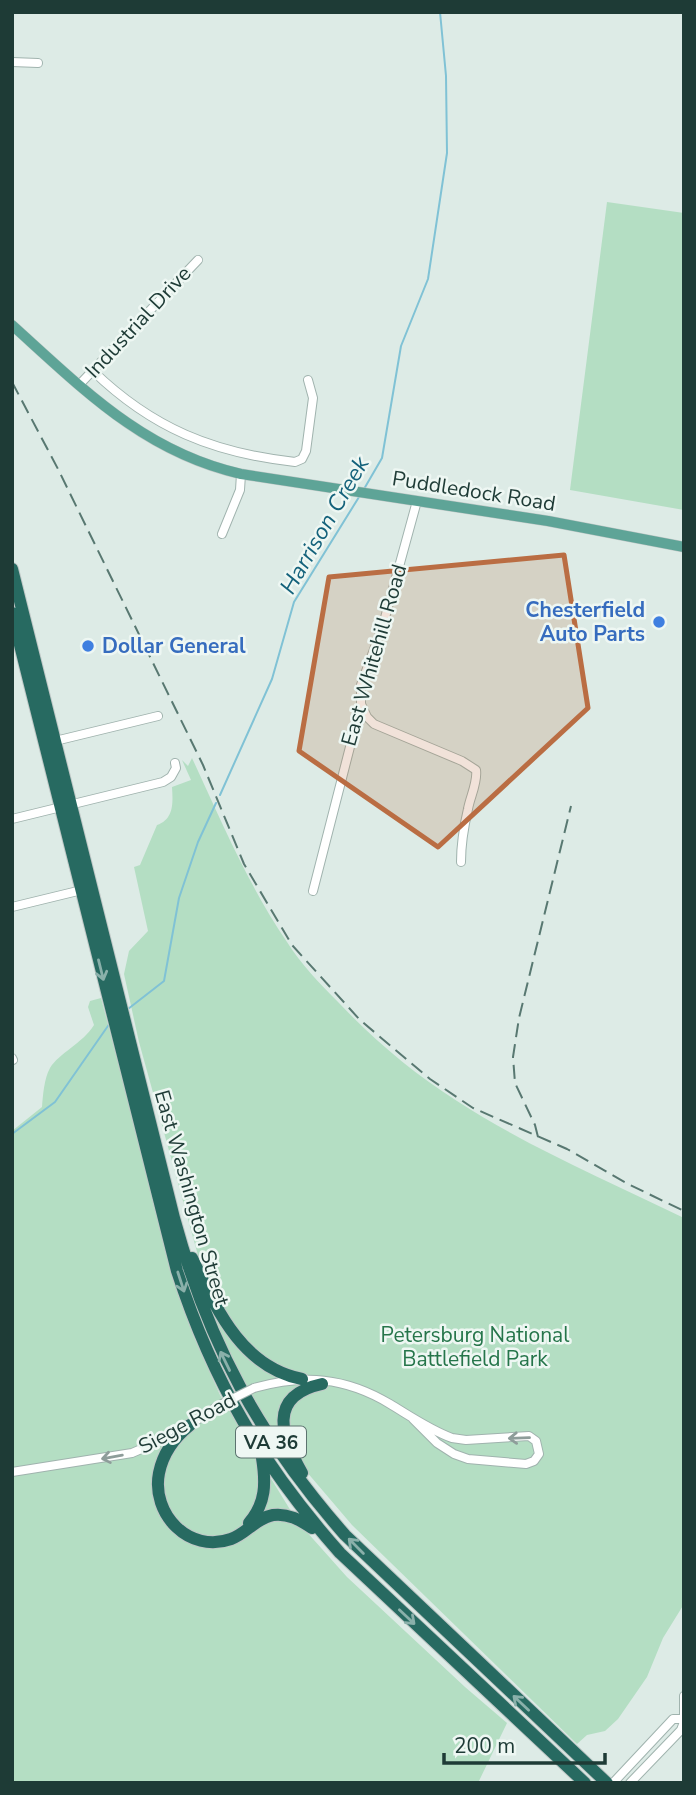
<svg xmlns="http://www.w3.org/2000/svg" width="696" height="1795" font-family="'Nunito Sans',sans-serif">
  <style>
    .green { fill: #b4dec3 }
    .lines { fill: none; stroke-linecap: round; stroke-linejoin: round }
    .stream { stroke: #80c2d5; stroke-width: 2 }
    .minor-casing { stroke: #a0b3ae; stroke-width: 10 }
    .major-casing { stroke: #c0c8c7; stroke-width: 11 }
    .highway-casing { stroke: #c0c8c7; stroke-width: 14 }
    .minor { stroke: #fff; stroke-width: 8 }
    .major { stroke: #5ea497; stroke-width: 10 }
    .highway { stroke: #276a61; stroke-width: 12 }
    .rail { stroke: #587871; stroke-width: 2; stroke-dasharray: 14 7; stroke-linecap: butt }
    .minor-bridge-casing { stroke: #a0b3ae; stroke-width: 10; stroke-linecap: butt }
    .minor-bridge { stroke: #fff; stroke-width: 8 }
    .oneway { stroke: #8ab0aa }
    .oneway2 { stroke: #8e9d9a }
    .marked { fill: #ba6d43; fill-opacity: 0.2; stroke: #ba6d43; stroke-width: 5; stroke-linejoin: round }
    .shop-dot { fill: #3f7fe0; stroke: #eef7f3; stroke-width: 2.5 }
    .labels { text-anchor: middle; stroke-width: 5; stroke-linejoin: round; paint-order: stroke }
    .shield { fill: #eef7f3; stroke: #5c736f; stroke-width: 2 }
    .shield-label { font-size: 19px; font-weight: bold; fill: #1e3b36 }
    .street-label { font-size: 21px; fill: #1e3b36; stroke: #eef7f3 }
    .shop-label { font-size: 21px; font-weight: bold; fill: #366cbe; stroke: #eef7f3; text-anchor: end }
    .park-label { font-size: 21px; fill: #25754a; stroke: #eef7f3 }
    .water-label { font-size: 23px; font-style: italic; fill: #14627b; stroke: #eef7f3 }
  </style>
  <rect width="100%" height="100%" fill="#ddebe6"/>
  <path class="green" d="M607,202l77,11v297l-114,-20z
    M192,758c29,62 56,127 95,184 14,22 33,42 52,61 35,37 74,70 118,98 71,46 151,80 227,117v386l-21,34 -16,39 -29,42 -13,12 -18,4 -10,9 -225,-219 -46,-54 -24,-35 -2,4 -4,-1 -35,-60 -39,-85 -3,-35 -60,-217 -15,-68 5,-23 19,-20 -14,-64 6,-2 17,-40c17,-6 16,-22 15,-38l19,-7 -9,-20 6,6z
    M101,998l79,299 14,40 26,58 77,126 50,56 118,110 42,36 -29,60h-466v-652l30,-24c1,-12 2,-28 8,-39 9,-15 32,-24 44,-43l-6,-18 2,-6z"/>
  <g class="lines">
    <path class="stream" d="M364,489l18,-31 19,-112 27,-67 19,-126 -1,-77 -6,-64
      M220,795l52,-116 22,-77 65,-105
      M128,1009l36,-28 15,-83 19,-56 18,-39
      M12,1134l43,-32 55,-79"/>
    <defs>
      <path id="minor" d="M12,62l26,1
        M93,371c59,57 120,82 202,91l7,-3 4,-8 7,-53 -5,-18
        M79,385l119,-125
        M222,534l18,-44 1,-16
        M361,704l6,13 7,7 88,37 14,9c2,12 -6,27 -8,39 -4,17 -7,35 -7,53
        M51,742l107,-26
        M12,819l151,-37 8,-5 5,-9 -1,-5
        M313,891l48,-187v-19l22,-60 34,-124
        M12,907l74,-18
        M12,1058l1,2
        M254,1388c50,-14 91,-11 136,16 20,12 40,26 62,34l14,2 63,-4 7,5 3,13 -5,7 -8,3 -58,-5 -14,-5 -17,-11 -24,-24
        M187,1427l29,-20
        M12,1472l120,-19 44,-19
        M684,1696v19
        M613,1783l60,-64h11
        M630,1783l51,-53 3,-8"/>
      <path id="major" d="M12,325c71,64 132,127 229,149l307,47 136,26"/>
      <path id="highway" d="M12,569l162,649c34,125 85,219 171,317l262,248
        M12,613l165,658c36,111 85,194 163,282l245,230
        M192,1258c24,50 49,109 110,121
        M190,1425c-15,12 -27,28 -31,48 -8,41 30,81 72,66 15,-5 25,-21 42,-24 15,-2 27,5 39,13
        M302,1473c-20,-35 -36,-77 20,-89
        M249,1523c17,-20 17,-40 13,-65"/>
    </defs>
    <use href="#minor" class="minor-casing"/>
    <use href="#major" class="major-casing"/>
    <use href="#highway" class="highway-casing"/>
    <use href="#minor" class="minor"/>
    <use href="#major" class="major"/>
    <use href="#highway" class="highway"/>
    <path class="rail" d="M12,382l46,87 145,296 41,99 48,81 68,75 70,59 43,29 94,41 61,35 56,27
      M538,1137l-3,-12 -20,-42 -2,-26 6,-39 52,-212"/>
    <defs>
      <path id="minor-bridge" d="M216,1407l38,-19"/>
    </defs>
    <use href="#minor-bridge" class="minor-bridge-casing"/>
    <use href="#minor-bridge" class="minor-bridge"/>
  </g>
  <defs><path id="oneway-shaft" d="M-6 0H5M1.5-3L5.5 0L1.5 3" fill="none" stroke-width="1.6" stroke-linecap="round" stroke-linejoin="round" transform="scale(1.75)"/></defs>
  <g class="oneway">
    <use href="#oneway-shaft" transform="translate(101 970) rotate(76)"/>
    <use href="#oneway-shaft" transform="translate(181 1282) rotate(72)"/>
    <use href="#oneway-shaft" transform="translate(225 1361) rotate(-116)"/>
    <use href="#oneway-shaft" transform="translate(356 1546) rotate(-135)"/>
    <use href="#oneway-shaft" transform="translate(407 1617) rotate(43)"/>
    <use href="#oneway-shaft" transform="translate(521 1703) rotate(-137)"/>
  </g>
  <g class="oneway2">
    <use href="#oneway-shaft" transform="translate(519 1438) rotate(178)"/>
    <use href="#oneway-shaft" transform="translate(112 1457) rotate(170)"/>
  </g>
  <path class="marked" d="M564,555l24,153 -150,139 -139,-96 30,-174z"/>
  <g class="shop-dot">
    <circle cx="659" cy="622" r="7"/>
    <circle cx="88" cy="646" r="7"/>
  </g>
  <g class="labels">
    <rect class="shield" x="236" y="1426.5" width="70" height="31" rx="5"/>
    <g class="shield-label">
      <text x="271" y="1449">VA 36</text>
    </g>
    <g class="street-label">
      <text transform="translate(138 322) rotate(-47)" y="7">Industrial Drive</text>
      <text transform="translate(474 491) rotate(9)" y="7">Puddledock Road</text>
      <text transform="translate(374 655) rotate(-74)" y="7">East Whitehill Road</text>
      <text transform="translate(192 1198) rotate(74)" y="7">East Washington Street</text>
      <text transform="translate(187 1423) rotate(-28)" y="7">Siege Road</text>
    </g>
    <g class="shop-label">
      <text x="645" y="617">Chesterfield<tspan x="645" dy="24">Auto Parts</tspan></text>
      <text x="102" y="653" text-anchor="start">Dollar General</text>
    </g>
    <g class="park-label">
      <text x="475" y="1342">Petersburg National<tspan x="475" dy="24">Battlefield Park</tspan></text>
    </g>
    <g class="water-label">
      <text transform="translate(324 525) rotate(-60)" y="8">Harrison Creek</text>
    </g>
  </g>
  <rect width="696" height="1795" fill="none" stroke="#1e3b36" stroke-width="28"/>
  <path d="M444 1753v10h161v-10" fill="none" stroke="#1e3b36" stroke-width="3.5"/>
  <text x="454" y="1753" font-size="21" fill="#1e3b36" stroke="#eef7f3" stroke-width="5" paint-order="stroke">200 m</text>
</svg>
